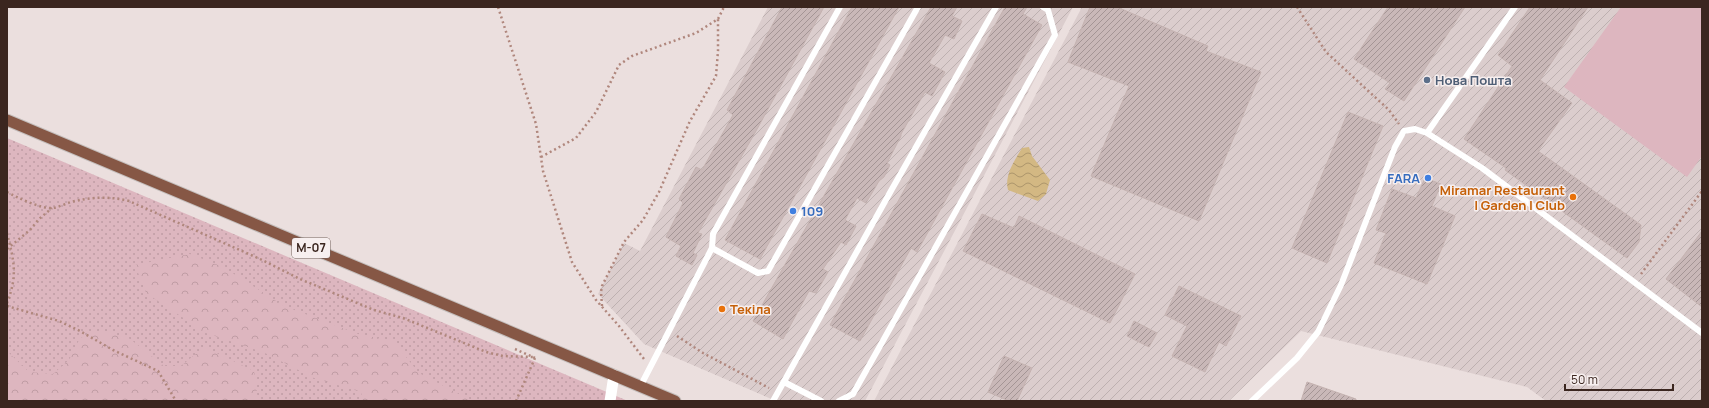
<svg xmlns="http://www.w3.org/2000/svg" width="1709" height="408" font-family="Manrope,sans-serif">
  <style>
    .industrial { fill: url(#industrial-furrows) }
    .grass { fill: url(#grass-dots) }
    .forest { fill: url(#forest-crowns) }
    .park { fill: #ddb6bf }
    .water { fill: url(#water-waves) }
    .building { fill: url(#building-hatch); stroke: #c5b3b1 }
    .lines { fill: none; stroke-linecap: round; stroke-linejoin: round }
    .trunk-casing { stroke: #c4bebc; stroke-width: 13 }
    .path { stroke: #b0877d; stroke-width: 2.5; stroke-dasharray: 2 3; stroke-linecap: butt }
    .service { stroke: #fff; stroke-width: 6 }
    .minor { stroke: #fff; stroke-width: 11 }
    .trunk { stroke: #865745; stroke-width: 11 }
    .service-dot { fill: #5c6f8a; stroke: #f7efef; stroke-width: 1.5 }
    .shop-dot { fill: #3f7fe0; stroke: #f7efef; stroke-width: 1.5 }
    .food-dot { fill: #e8710a; stroke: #f7efef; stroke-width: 1.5 }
    .labels { text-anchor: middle; stroke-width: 3; stroke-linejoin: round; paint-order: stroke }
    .shield { fill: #f7efef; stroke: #73625d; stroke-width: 1 }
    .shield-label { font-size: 12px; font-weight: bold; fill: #3b261f }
    .service-label { font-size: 13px; font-weight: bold; fill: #4e5e75; stroke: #f7efef; text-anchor: start }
    .shop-label { font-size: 13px; font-weight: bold; fill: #366cbe; stroke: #f7efef; text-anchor: end }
    .food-label { font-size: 13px; font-weight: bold; fill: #c56008; stroke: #f7efef; text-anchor: end }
  </style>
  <defs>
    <pattern id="industrial-furrows" width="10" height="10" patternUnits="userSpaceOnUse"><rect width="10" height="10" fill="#dbcdcd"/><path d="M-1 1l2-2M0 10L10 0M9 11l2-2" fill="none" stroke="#bdb0b0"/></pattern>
    <pattern id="grass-dots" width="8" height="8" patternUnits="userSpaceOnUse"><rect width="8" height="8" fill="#ddb6bf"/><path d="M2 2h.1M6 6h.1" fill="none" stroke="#bf9ca4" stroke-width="1.8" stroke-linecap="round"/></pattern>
    <pattern id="forest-crowns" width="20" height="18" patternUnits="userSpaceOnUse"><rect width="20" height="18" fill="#ddb6bf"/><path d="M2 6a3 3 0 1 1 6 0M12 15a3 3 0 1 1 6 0" fill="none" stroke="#bf9ca4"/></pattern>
    <pattern id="water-waves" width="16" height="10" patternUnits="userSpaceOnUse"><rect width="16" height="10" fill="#d3b883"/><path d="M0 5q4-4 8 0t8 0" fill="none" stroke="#ac956b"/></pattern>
    <pattern id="building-hatch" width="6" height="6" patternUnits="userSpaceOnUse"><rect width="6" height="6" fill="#c9b8b8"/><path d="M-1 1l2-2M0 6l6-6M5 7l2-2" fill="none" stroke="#a49595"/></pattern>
  </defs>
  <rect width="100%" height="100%" fill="#ebdfde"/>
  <path class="industrial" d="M768,7h305l-208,394h-89l-132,-57 -46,-50 26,-51 16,8z
    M1082,7h620v394h-156l-19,-14 -226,-56 -72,70h-355z"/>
  <path class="grass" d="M7,138l621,263h-621z"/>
  <path class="forest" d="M190,254l33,13 61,39 74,28 35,7 26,32 53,28h-109l-2,-9 -47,-14 -51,-26 -57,-19 -60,-40 -11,-28z
    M101,330l29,9 34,27h17l23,-19 50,24 4,30h-251v-50l22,21 24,2 16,-14 11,-22z"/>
  <path class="park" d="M1621,7h81v149l-15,21 -123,-90z"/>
  <path class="water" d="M1029,147l3,9 18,24 -4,14 -8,7 -30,-11c-4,-15 7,-30 14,-42z"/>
  <path class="building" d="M782,7h42l-68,124 -58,102 4,1 -9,19 4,2 -5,10 -16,-9 5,-10 -15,-9 17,-34 -4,-4 17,-32 6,3 31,-55 -6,-5z
    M852,7h47l-139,252 -35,-19z
    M931,7h26l-5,9 10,5 -8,18 -9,-4 -16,28 16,9 -13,24 -7,-4 -24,42v2l-14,27 3,2 -6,12 -5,4 -13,22 -9,-5 -12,22 11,6 -10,19 -5,-3 -18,27 5,3 -12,21 -7,-2 -26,48 -30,-18z
    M1005,7h22l-4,7 19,11 -125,227 -6,-4 -51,93 -30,-16z
    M1090,7h27l91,39 -2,5 55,21 -62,149 -108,-45 38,-90 -61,-24z
    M1388,7h77l-61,94 -19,-12 5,-6 -36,-24z
    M1530,7h58l-48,73 32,23 -34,48 103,74 -2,17 -12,16 -122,-88 1,-2 -42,-29 48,-73 -14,-11z
    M1348,112l35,14 -56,137 -35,-15z
    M1425,178l16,6 -9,22 23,10 -28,68 -53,-21 12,-30 -10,-3 16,-41 24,9z
    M982,214l32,14 5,-12 116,58 -25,49 -147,-72z
    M1702,231v76l-36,-28z
    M1179,286l62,30 -15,30 -7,-4 -14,30 -33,-16 15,-30 -22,-11z
    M1134,321l23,12 -8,14 -22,-11z
    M1004,356l28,12 -15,33h-8l-21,-9z
    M1307,382l49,17v2h-55z"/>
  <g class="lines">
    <defs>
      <path id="trunk" d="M7,120l668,281"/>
    </defs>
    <use href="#trunk" class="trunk-casing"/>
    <path class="path" d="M498,7l38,117 7,47 29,91 24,38 23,26 25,33
      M1297,7l29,45 63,58 10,14
      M541,157l35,-19 20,-26 23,-47 13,-9 64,-23 22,-14 6,-12
      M7,192c11,6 34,17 46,16 6,-1 12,-4 18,-6 20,-5 38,-6 58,-1l131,58 40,20 74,31 29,8 83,34 17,4 30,1
      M7,233c7,28 11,42 0,70
      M7,249l23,-19 9,-11 13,-11
      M1641,274l61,-83
      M7,306l52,15 21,10 33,19 45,21 18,30
      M602,306l-1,-14 1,-6 22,-44 19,-22 16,-28 31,-71 26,-45 2,-25v-32
      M677,336l26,17 66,35
      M515,349l20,9
      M516,401l19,-43"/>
    <path class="service" d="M1427,133l88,-126
      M712,248l46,25 10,-2 150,-264
      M784,382l37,19
      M640,387l72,-139 1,-14 127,-227
      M773,401l119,-212 104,-182
      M839,401l14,-7 202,-359 -7,-25 -5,-3
      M1252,401l45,-43 21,-26 23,-47 54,-138 9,-16 11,-2 12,4 55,35 220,165"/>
    <path class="minor" d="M610,401l4,-26"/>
    <use href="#trunk" class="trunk"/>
  </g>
  <circle class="service-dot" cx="1427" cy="80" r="4"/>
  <g class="shop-dot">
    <circle cx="1428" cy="178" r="4"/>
    <circle cx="793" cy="211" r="4"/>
  </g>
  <g class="food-dot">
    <circle cx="1573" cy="197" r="4"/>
    <circle cx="722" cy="309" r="4"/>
  </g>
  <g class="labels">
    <rect class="shield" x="292" y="238" width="38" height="20" rx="3"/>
    <g class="shield-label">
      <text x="311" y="252">М-07</text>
    </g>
    <g class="service-label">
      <text x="1435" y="85">Нова Пошта</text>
    </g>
    <g class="shop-label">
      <text x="1420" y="183">FARA</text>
      <text x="801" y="216" text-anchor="start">109</text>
    </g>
    <g class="food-label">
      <text x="1565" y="195">Miramar Restaurant<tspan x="1565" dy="15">| Garden | Club</tspan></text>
      <text x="730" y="314" text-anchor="start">Текіла</text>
    </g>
  </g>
  <rect width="1709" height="408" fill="none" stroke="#3b261f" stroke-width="16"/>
  <path d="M1565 384v6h108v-6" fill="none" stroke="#3b261f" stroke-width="2"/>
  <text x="1571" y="384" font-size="12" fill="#3b261f" stroke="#f7efef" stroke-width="3" paint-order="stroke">50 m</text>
</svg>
